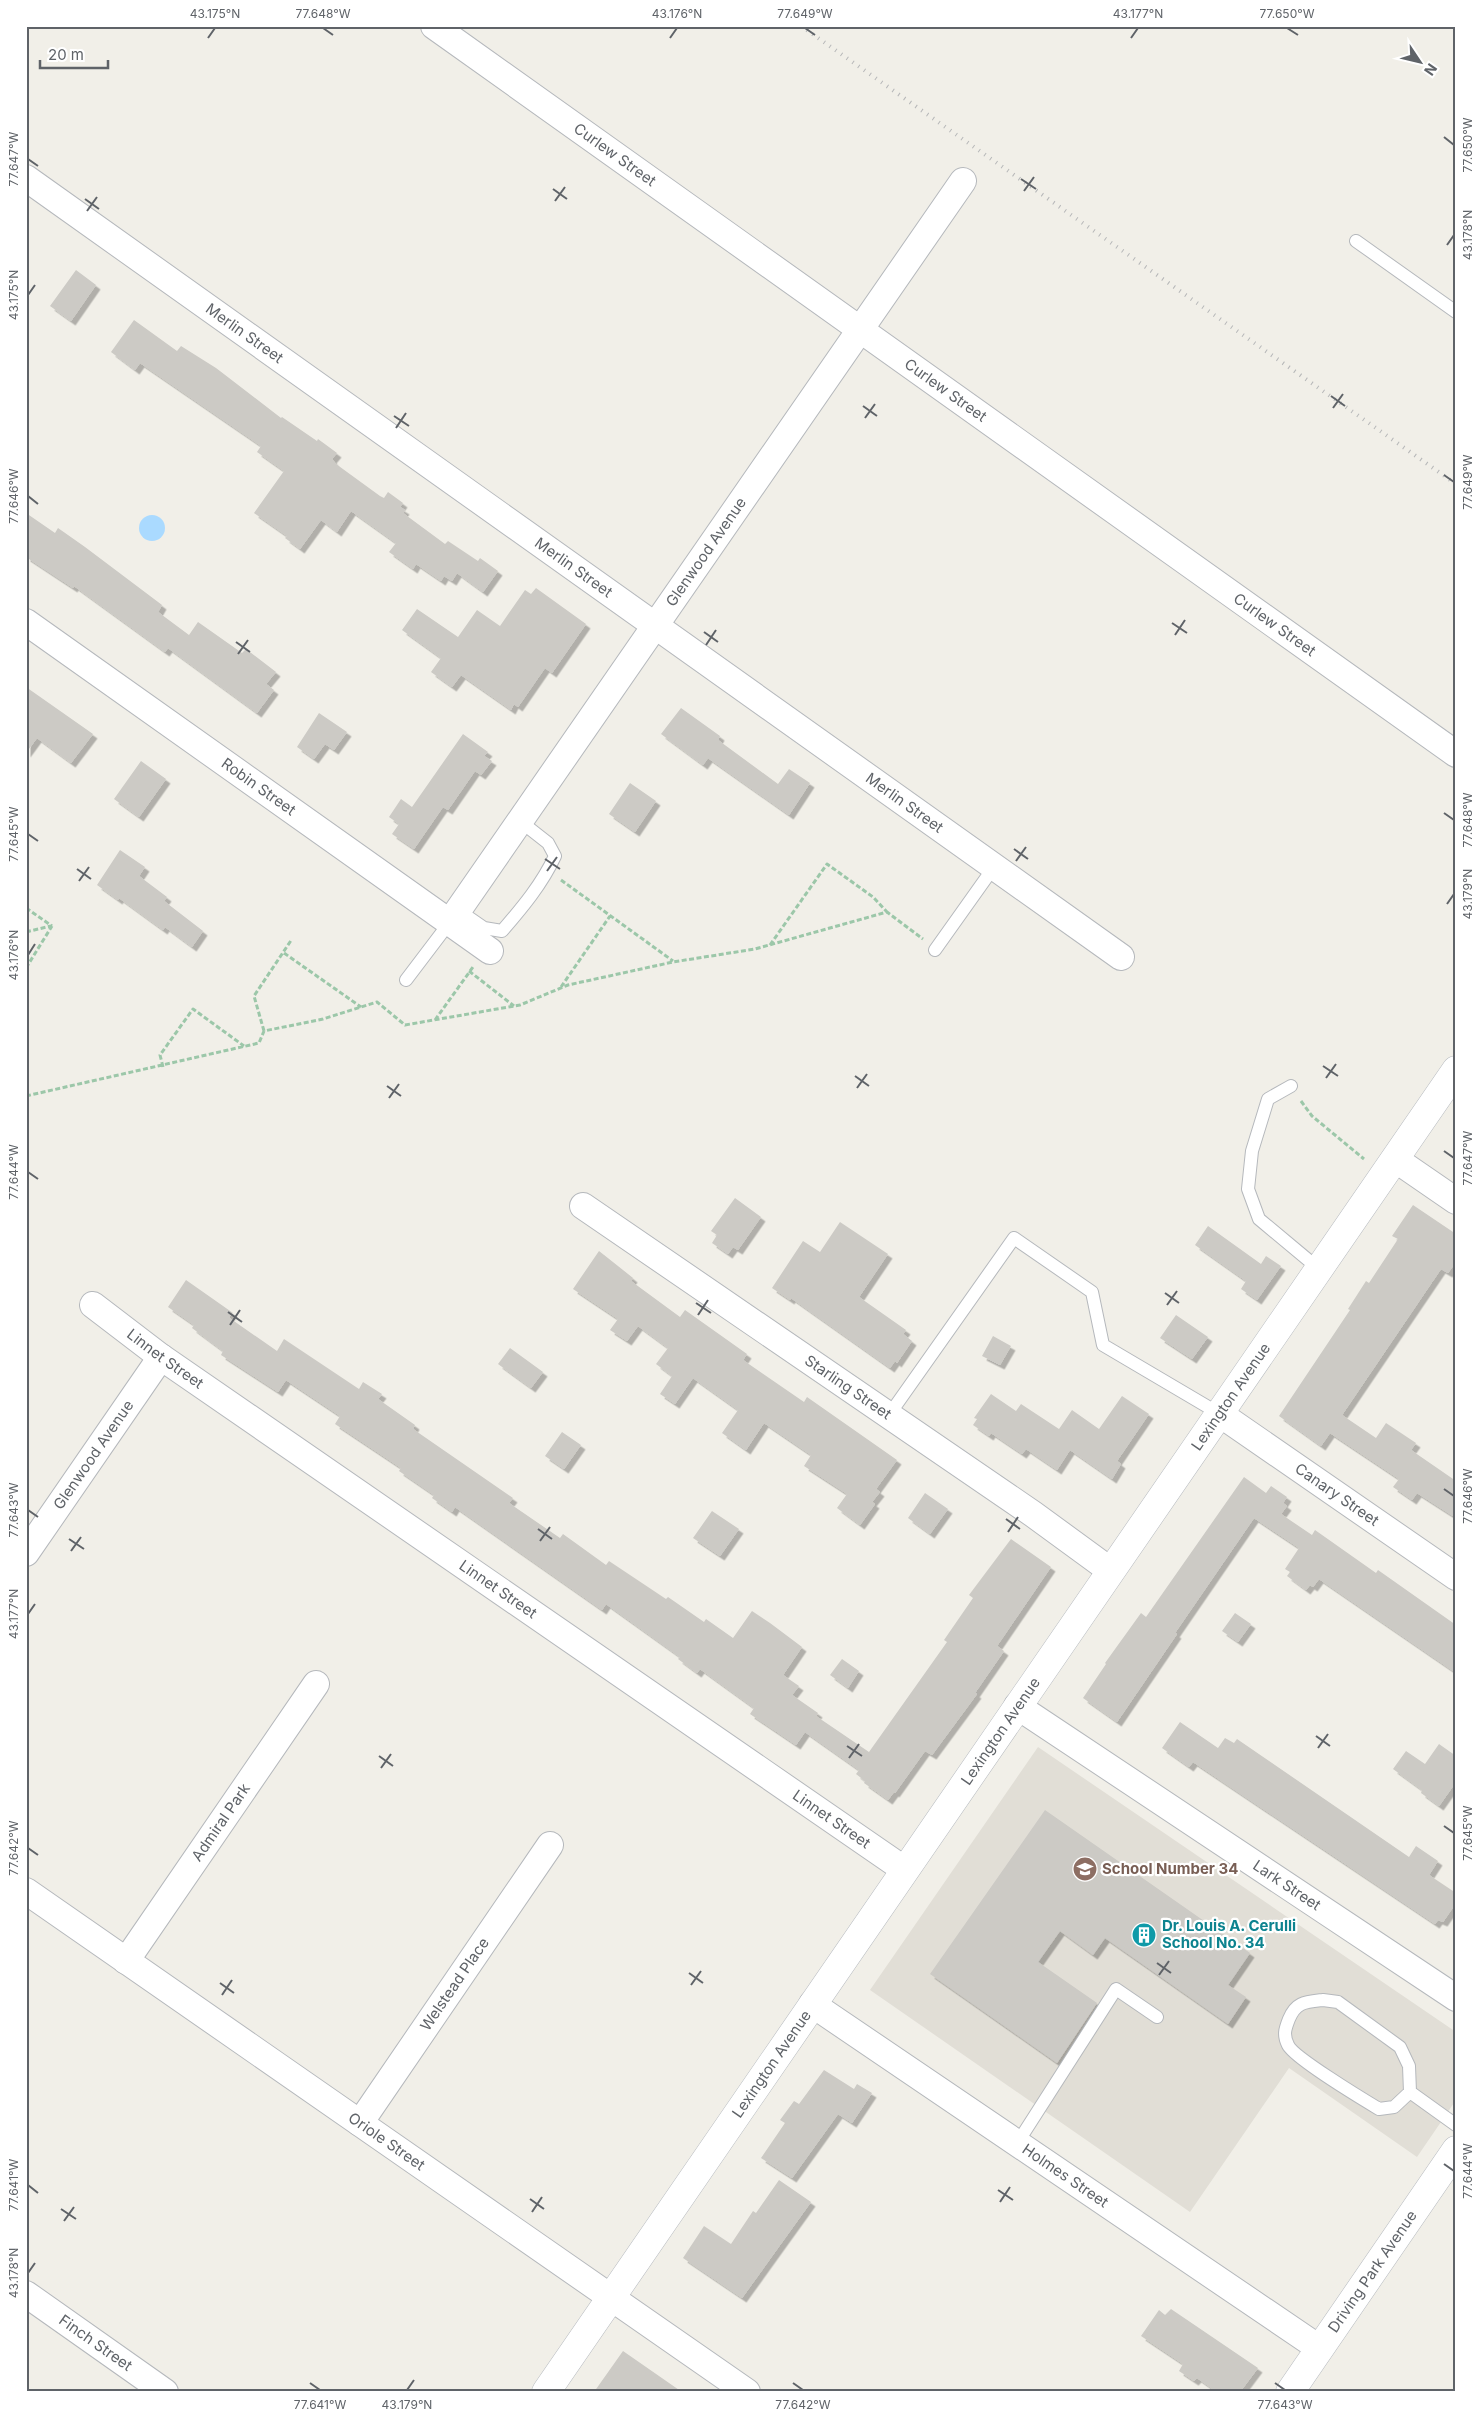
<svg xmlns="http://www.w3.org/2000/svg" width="1482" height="2418" font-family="Inter,sans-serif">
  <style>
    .education { fill: #e1ded6 }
    .water { fill: #aadaff }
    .building { fill: #cccac5; filter: url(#shadow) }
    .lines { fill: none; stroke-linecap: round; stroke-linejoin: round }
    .lane-casing { stroke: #b5b8bc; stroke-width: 14 }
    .street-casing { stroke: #b5b8bc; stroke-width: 28 }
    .secondary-casing { stroke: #b6babf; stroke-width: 29 }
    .path { stroke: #9cc7a9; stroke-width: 3; stroke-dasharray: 5 2.5; stroke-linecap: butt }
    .lane { stroke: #fff; stroke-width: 12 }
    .street { stroke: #fff; stroke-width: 26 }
    .secondary { stroke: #fff; stroke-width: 28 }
    .rail { stroke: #b6b7b8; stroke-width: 4; stroke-dasharray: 1 6; stroke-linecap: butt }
    .ticks { fill: none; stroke: #5f6368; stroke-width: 2 }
    .labels { text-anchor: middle; stroke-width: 4.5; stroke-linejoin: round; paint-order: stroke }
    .street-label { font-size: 15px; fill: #5f6368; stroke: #fff }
    .education-label { font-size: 15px; font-weight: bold; fill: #785e54; stroke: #fff; text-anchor: start }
    .culture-label { font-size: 15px; font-weight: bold; fill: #0d838f; stroke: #fff; text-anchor: start }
    .neatline { fill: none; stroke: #5f6368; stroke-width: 2 }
    .ticks-label { font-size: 12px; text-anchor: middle; fill: #5f6368 }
  </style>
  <defs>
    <filter id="shadow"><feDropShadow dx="4.5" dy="4.5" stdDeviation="0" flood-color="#0004"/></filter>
  </defs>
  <rect width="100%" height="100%" fill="#f1efe8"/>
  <path class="education" d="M1038,1747l418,285v68l-39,57 -128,-89 -99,144 -320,-222z"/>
  <path class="water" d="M139 528a13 13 0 1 1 26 0a13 13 0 1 1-26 0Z"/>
  <path class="building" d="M76,270l20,15 -25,36 -21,-15z
    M134,320l43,31 4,-5 35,22 65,50 1,-1 35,24 1,-2 19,14 -5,6 4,5 44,32 4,2 4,-6 15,11 -3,4 5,3 -2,3 42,31 3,-3 30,20 2,-3 18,13 -15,21 -26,-19 -5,8 -8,-5 -3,5 -25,-17 -3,5 -24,-17 7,-9 -45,-32 -14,21 -16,-12 -21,29 -15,-11 2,-2 -33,-23 30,-42 -27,-19 4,-6 -121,-83 -5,7 -24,-18z
    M26,513l29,20 3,-5 27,19 77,58 -4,7 31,23 9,-13 44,31 4,-4 30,23 -10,12 8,6 -17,23 -89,-65 -3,4 -91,-66 -1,2 -47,-31z
    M536,588l50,36 -34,49 -7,-5 -27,39 -4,-3 -3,6 -50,-35 -9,12 -21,-15 10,-14 -39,-28 15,-21 41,28 19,-27 23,16 25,-36 6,4z
    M26,687l67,47 -22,29 -34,-25 -11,15z
    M681,708l39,28 -2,4 60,44 11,-15 21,14 -21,32 -81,-57 -5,7 -42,-31z
    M319,713l28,19 -13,18 -9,-6 -11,15 -17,-12z
    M463,734l25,18 -4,4 8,5 -11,14 -6,-4 -27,39 -5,-3 -29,42 -22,-15 7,-10 -10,-7 12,-18 11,8z
    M141,761l25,18 -27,38 -25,-18z
    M630,783l26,18 -21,31 -26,-18z
    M120,850l25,17 -6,9 28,21 -3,4 39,30 -11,16 -27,-20 -2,3 -44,-32 -1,2 -21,-15z
    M735,1198l26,19 -23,33 -5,-3 -5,7 -16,-11 5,-8 -6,-4z
    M1413,1205l43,29v28l-8,11 -7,-4 -99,146 34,23 10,-15 30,20 -5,7 45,31v37l-39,-25 -5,7 -19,-13 6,-8 -69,-46 -9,13 -42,-30 71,-106 -2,-1 18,-28 3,2 29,-44 -6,-3z
    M840,1222l48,32 -29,43 47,33 -3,4 9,7 -15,22 -2,-2 -5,7 -99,-70 -1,2 -18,-12 31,-47 17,11z
    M1208,1226l53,38 5,-8 15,10 -24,34 -16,-11 5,-8 -51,-36z
    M599,1251l34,27 -2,3 49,36 5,-7 62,44 -4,6 61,42 3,-5 90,63 -21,29 4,3 -8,10 3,2 -15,21 -23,-17 10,-14 -43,-28 7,-11 -47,-32 -18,27 -24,-17 16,-23 -45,-32 -18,26 -15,-10 12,-18 -16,-12 12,-16 -30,-22 -11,15 -17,-11 8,-11 -45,-30z
    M186,1280l47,33 -4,4 2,2 46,32 7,-12 75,50 4,-7 19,12 -4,5 37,26 -2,4 100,69 -4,5 51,35 3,-4 43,31 3,-4 57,38 2,-2 36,25 2,-3 27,19 19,-27 18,12 32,24 -19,28 16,11 -7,9 26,18 -2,3 53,36 78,-110 -3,-2 29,-42 -4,-3 42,-56 40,28 -54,79 7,5 -29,42 2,1 -45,61 -7,-4 -30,42 -1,-1 -6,8 -24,-17 1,-2 -9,-7 3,-4 -54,-38 -9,13 -46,-31 4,-6 -54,-39 -3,4 -19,-14 2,-2 -74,-53 -4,6 -147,-103 -3,5 -20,-14 2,-3 -35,-24 2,-3 -66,-44 5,-8 -54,-36 -8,12 -57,-37 2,-4 -31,-23 2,-3 -26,-18z
    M1176,1315l32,22 -16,22 -32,-21z
    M993,1336l18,10 -11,19 -18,-9z
    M510,1348l33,24 -12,16 -33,-24z
    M991,1394l25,17 5,-7 38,25 13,-19 27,19 23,-33 27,18 -32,47 4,3 -9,15 -42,-29 -13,20 -31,-21 -4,5 -31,-21 -2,3 -16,-11 4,-6 -3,-1z
    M562,1432l19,13 -17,24 -19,-13z
    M1244,1477l22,16 5,-7 16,11 -4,6 4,3 -6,8 31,21 3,-5 61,43 2,-3 78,55v48l-137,-94 -6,8 -3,-2 -4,5 -19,-14 3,-4 -5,-3 14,-21 -45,-30 -79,115 2,1 -60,88 -34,-24 23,-34 -1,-1 36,-50 5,4z
    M925,1493l23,16 -18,25 -22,-16z
    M712,1511l27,18 -19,27 -27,-18z
    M1235,1613l16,11 -13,18 -16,-11z
    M842,1659l17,12 -11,17 -18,-13z
    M1180,1722l38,26 7,-10 9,5 3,-4 172,118 7,-11 22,15 -9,14 27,18v10l-13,19 -5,-2 -3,4 -242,-162 -4,5 -27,-19z
    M1439,1744l17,12v26l-17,24 -18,-13 1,-3 -29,-21 13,-18 19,13z
    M1045,1810l205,143 -22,32 18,12 -18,27 -123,-86 -12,17 -33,-24 -22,31 59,41 -40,60 -127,-89z
    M824,2070l30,19 3,-5 15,9 -20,30 -14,-9 -46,64 -31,-20 24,-35 -5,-3 14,-19 5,3z
    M779,2180l32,22 -69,96 -59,-40 21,-32 27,18 22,-33 3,2z
    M1171,2309l87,59 -18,24h-23l-20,-14 -3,3 -15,-10 4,-7 -42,-28 18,-26 6,5z
    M623,2351l59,41h-88z"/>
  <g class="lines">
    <defs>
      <path id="lane" d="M1356,241l100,71
        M458,910l26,18 18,3c20,-23 40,-47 53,-75l-7,-13 -28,-22
        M935,950l59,-83
        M406,980l44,-58
        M1291,1086l-23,13 -16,52 -4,38 11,30 60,50
        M889,1415l125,-177 78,54 11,53 117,69
        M1323,2000l15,2 62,45 9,19 1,26 -16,15 -15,2c-15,-9 -86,-52 -91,-64 -5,-10 -3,-16 1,-26 7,-17 16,-17 34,-19z
        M1410,2092l46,33
        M1018,2142l98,-153 41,28"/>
      <g id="street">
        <path id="s1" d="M434,26l1022,728"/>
        <path id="s2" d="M26,178l1095,779"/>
        <path id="s3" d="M26,622l464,329"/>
        <path id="s4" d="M450,922l513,-741"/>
        <path d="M1395,1159l61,42"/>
        <path id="s5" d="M583,1206l450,308 78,57"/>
        <path id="s6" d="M93,1305l68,52 744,513"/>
        <path id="s7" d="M1220,1414l236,163"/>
        <path id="s8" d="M26,1553l135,-196"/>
        <path id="s9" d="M1017,1706l439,292"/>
        <path id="s10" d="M26,1891l721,501"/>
        <path id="s11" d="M126,1961l190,-277"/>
        <path id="s12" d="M812,2004l507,344"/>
        <path id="s13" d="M360,2123l190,-278"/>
        <path id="s14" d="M26,2294l139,98"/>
      </g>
      <g id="secondary">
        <path id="s15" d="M546,2392l910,-1322"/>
        <path id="s16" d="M1290,2392l166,-242"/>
      </g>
    </defs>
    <use href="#lane" class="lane-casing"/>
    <use href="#street" class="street-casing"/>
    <use href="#secondary" class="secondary-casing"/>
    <path class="path" d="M561,880l112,81
      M26,908l26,18
      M26,932l25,-6
      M770,945l57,-81 46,33 14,15
      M284,953l77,54
      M26,968l26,-42
      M469,971l45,35
      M561,987l49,-71
      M435,1020l38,-53
      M264,1031l-10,-35 38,-57
      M163,1067l-3,-12 33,-46 51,37
      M26,1096l233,-53 5,-12 59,-12 54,-17 28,23 115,-20 48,-20 105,-23 82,-13 132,-37 36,27
      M1301,1101l11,15 52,43"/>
    <use href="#lane" class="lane"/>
    <use href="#street" class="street"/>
    <use href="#secondary" class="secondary"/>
    <path class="rail" d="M801,26l655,458"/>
  </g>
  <path class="ticks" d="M323,28l10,7M805,28l10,7M1287,28l11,7M208,38l7,-10M670,38l7,-10M1131,38l7,-10M1444,137l10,8M28,159l10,7M1021,179l15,10M553,189l14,10M1024,191l10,-14M85,199l14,10M555,201l10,-14M87,211l10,-14M1447,245l7,-10M28,295l7,-10M1331,396l14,10M863,406l14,10M1333,408l10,-14M394,416l15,10M865,418l10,-14M396,428l10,-15M1444,475l10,7M28,496l10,8M1172,623l15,10M704,632l14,10M1175,635l10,-15M236,642l14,10M706,645l10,-15M238,654l10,-14M1444,813l10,7M28,834l10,7M1014,849l14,10M545,859l15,10M1016,861l10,-14M77,869l14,10M547,871l10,-14M79,881l10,-14M1447,904l7,-10M28,955l7,-11M1323,1066l15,10M855,1076l14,10M1326,1078l10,-14M387,1086l14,10M857,1088l10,-14M389,1098l10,-14M1444,1151l10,7M28,1172l10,7M1165,1293l14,10M696,1303l15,10M1167,1305l10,-14M228,1312l14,10M698,1315l10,-15M230,1325l10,-15M1444,1489l10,7M28,1510l10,7M1006,1519l14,10M538,1529l14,10M1008,1532l10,-15M69,1539l15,10M540,1541l10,-14M71,1551l10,-14M28,1614l7,-10M1316,1736l14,10M847,1746l15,10M1318,1748l10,-14M379,1756l14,10M849,1758l10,-14M381,1768l10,-14M1444,1826l10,7M28,1848l10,7M1157,1963l14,10M689,1973l14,10M1159,1975l10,-14M220,1983l14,10M691,1985l10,-14M222,1995l10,-15M1444,2164l10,7M28,2185l10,8M998,2190l15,10M530,2199l14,10M1000,2202l10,-15M61,2209l15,10M532,2212l10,-15M64,2221l10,-14M28,2273l7,-10M310,2383l10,7M793,2383l10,7M1275,2383l10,7M407,2390l7,-10"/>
  <defs>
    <symbol id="school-disc" viewBox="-11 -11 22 22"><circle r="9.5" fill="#8d6e63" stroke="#fff"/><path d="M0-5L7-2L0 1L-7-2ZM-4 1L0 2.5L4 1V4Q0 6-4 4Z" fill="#fff"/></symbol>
    <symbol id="building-disc" viewBox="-11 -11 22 22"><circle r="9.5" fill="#0f9aa8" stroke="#fff"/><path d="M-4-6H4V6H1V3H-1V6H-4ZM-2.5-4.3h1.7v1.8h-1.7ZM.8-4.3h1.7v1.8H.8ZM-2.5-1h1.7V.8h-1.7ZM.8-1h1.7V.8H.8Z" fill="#fff"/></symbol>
  </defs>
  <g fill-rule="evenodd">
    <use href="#school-disc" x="1071" y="1855" width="28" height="28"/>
    <use href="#building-disc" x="1130" y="1921" width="28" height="28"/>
  </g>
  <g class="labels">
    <g class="street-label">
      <text dy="5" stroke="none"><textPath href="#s1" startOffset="222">Curlew Street</textPath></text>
      <text dy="5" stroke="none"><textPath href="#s2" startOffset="268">Merlin Street</textPath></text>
      <text dy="5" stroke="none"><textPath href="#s1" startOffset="628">Curlew Street</textPath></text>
      <text dy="5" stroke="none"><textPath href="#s4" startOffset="450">Glenwood Avenue</textPath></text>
      <text dy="5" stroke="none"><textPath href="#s2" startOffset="672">Merlin Street</textPath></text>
      <text dy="5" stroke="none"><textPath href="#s1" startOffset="1032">Curlew Street</textPath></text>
      <text dy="5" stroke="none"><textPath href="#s3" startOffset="285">Robin Street</textPath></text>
      <text dy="5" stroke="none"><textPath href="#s2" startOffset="1078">Merlin Street</textPath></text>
      <text dy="5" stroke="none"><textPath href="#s6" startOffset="90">Linnet Street</textPath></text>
      <text dy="5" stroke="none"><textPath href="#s5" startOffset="321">Starling Street</textPath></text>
      <text dy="5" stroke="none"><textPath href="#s15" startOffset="1208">Lexington Avenue</textPath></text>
      <text dy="5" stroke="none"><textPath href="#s8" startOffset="119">Glenwood Avenue</textPath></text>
      <text dy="5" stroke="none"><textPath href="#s7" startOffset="142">Canary Street</textPath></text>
      <text dy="5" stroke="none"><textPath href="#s6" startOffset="495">Linnet Street</textPath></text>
      <text dy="5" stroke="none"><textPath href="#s15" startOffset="802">Lexington Avenue</textPath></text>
      <text dy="5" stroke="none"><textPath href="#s6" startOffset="900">Linnet Street</textPath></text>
      <text dy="5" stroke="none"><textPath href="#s11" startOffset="168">Admiral Park</textPath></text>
      <text dy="5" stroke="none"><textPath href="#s9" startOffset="324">Lark Street</textPath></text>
      <text dy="5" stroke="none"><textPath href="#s13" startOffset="168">Welstead Place</textPath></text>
      <text dy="5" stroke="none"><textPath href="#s15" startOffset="398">Lexington Avenue</textPath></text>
      <text dy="5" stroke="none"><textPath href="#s10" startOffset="439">Oriole Street</textPath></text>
      <text dy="5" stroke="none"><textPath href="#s12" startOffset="306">Holmes Street</textPath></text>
      <text dy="5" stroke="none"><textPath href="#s16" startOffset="146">Driving Park Avenue</textPath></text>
      <text dy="5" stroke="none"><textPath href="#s14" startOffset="85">Finch Street</textPath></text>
    </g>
    <g class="education-label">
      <text x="1102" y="1874">School Number 34</text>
    </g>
    <g class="culture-label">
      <text x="1162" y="1931">Dr. Louis A. Cerulli<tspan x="1162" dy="17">School No. 34</tspan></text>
    </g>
  </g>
  <rect width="1482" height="2418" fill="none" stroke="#ffffff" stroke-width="55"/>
  <g transform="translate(1420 62) rotate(125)" stroke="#ffffff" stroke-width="4" paint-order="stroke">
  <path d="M0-4L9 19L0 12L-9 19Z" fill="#5f6368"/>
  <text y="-8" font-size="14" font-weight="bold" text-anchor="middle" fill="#5f6368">N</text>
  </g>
  <path d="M40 60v8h68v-8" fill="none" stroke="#5f6368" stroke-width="2.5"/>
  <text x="48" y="60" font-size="15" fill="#5f6368" stroke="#ffffff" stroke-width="4" paint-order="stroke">20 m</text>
  <rect x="28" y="28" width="1426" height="2362" class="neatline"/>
  <g class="ticks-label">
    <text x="215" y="18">43.175°N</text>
    <text x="323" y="18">77.648°W</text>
    <text x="677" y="18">43.176°N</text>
    <text x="805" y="18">77.649°W</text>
    <text x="1138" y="18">43.177°N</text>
    <text x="1287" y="18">77.650°W</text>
    <text transform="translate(1468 145) rotate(-90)" y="4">77.650°W</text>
    <text transform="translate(14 159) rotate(-90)" y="4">77.647°W</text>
    <text transform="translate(1468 235) rotate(-90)" y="4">43.178°N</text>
    <text transform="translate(14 295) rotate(-90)" y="4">43.175°N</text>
    <text transform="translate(1468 482) rotate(-90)" y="4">77.649°W</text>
    <text transform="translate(14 496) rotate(-90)" y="4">77.646°W</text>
    <text transform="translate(1468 820) rotate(-90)" y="4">77.648°W</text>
    <text transform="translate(14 834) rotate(-90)" y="4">77.645°W</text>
    <text transform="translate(1468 894) rotate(-90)" y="4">43.179°N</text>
    <text transform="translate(14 955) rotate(-90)" y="4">43.176°N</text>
    <text transform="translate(1468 1158) rotate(-90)" y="4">77.647°W</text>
    <text transform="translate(14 1172) rotate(-90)" y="4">77.644°W</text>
    <text transform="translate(1468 1496) rotate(-90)" y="4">77.646°W</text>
    <text transform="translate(14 1510) rotate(-90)" y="4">77.643°W</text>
    <text transform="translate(14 1614) rotate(-90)" y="4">43.177°N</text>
    <text transform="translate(1468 1833) rotate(-90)" y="4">77.645°W</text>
    <text transform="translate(14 1848) rotate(-90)" y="4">77.642°W</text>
    <text transform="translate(1468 2171) rotate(-90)" y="4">77.644°W</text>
    <text transform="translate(14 2185) rotate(-90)" y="4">77.641°W</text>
    <text transform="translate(14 2273) rotate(-90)" y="4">43.178°N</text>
    <text x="320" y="2409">77.641°W</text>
    <text x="407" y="2409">43.179°N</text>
    <text x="803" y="2409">77.642°W</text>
    <text x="1285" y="2409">77.643°W</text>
  </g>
</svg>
